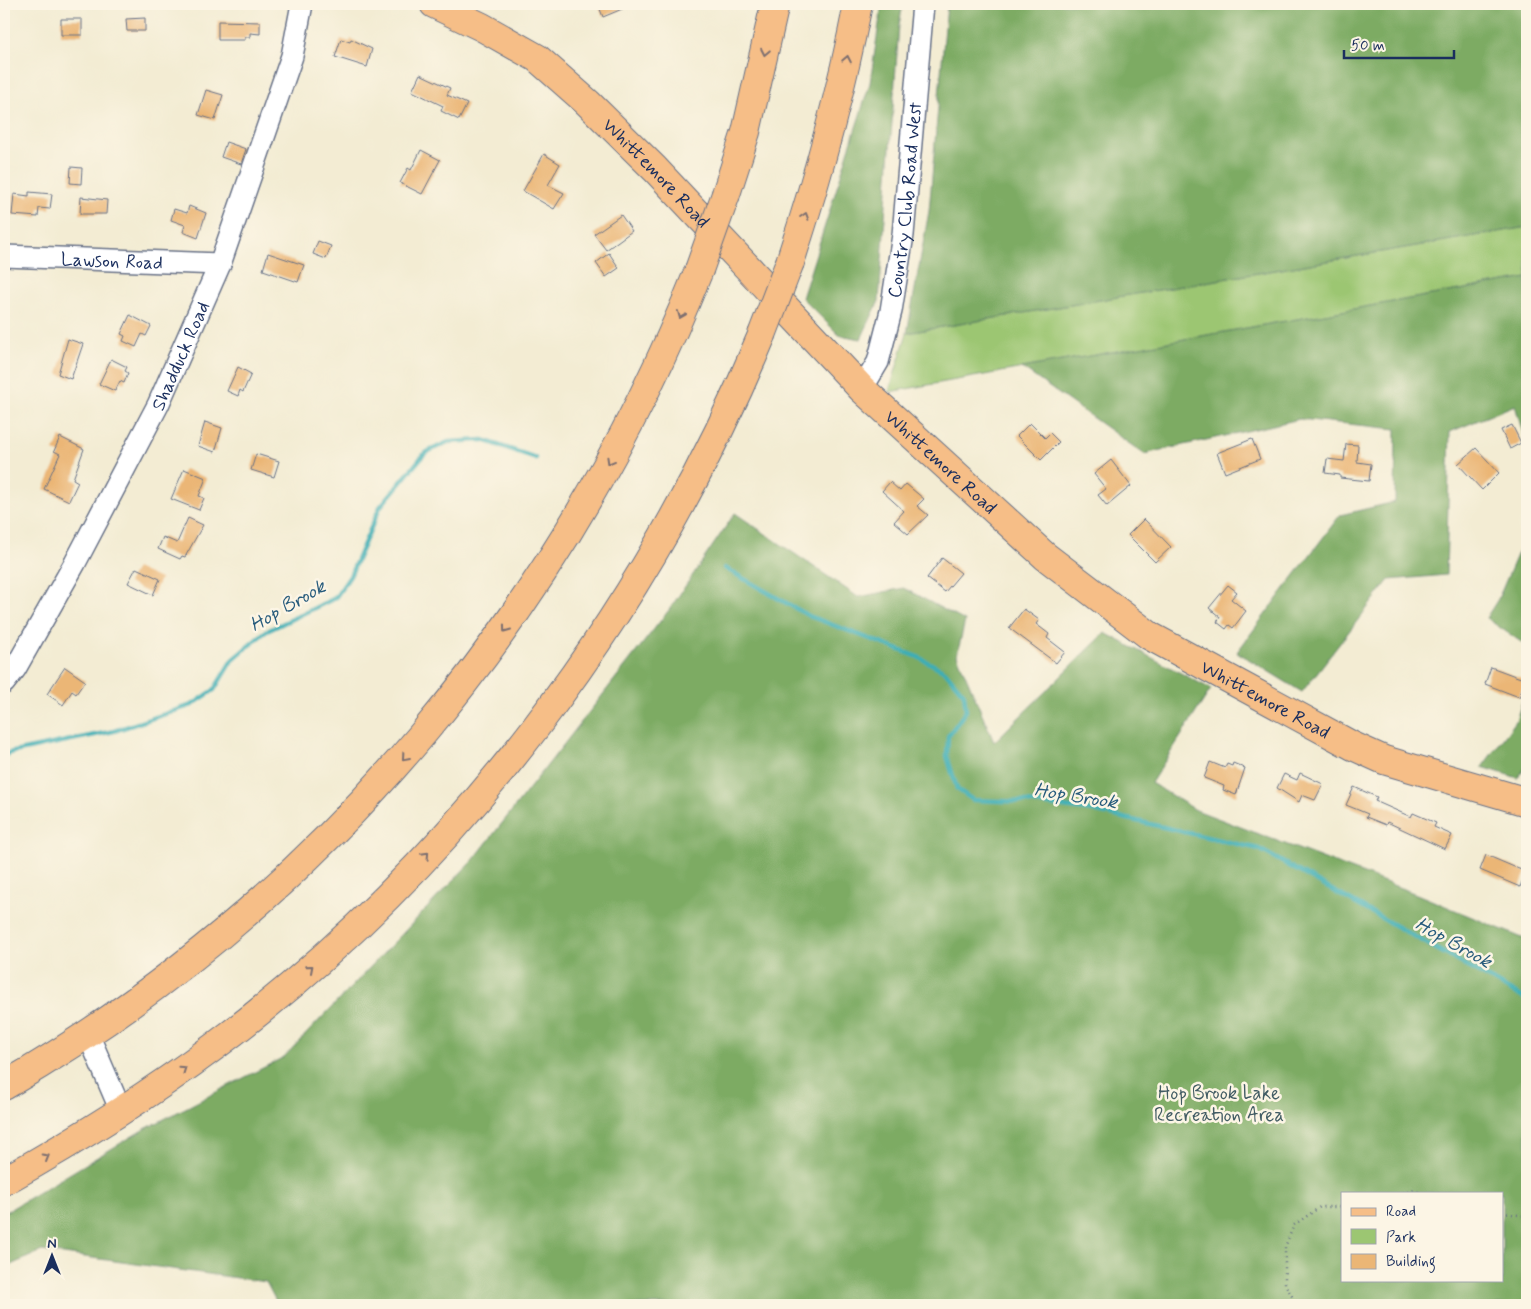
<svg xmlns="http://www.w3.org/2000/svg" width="1531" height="1309" font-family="Mynerve,sans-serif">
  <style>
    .green { fill: #9cc672; stroke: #5c7a68 }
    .forest { fill: #7dab64; stroke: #4c6d61; fill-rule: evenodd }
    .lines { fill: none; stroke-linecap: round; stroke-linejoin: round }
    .stream { stroke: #3daeb5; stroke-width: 4.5 }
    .building { fill: #ebb676 }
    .minor-casing { stroke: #677187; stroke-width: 24 }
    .major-casing { stroke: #677187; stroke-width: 30 }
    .highway-casing { stroke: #677187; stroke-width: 30 }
    .path { stroke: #677187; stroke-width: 2.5; stroke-dasharray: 1 4; stroke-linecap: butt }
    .minor { stroke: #fff; stroke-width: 21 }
    .major { stroke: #f6be87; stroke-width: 28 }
    .highway { stroke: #f6be87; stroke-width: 28 }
    .highway-bridge-casing { stroke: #677187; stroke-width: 30; stroke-linecap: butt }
    .highway-bridge { stroke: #f6be87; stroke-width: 28 }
    .oneway { stroke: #7e6f70 }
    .labels { text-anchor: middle; stroke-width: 5; stroke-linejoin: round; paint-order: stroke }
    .street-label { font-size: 19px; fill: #1b2f5e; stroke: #fcf5e5 }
    .park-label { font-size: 19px; fill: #425c64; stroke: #fcf5e5 }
    .water-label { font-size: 20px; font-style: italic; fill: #275b7c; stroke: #fcf5e5 }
  </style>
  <rect width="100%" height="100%" fill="#fcf5e5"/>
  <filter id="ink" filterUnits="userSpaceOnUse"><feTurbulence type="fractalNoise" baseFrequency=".02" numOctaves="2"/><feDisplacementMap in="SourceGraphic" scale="10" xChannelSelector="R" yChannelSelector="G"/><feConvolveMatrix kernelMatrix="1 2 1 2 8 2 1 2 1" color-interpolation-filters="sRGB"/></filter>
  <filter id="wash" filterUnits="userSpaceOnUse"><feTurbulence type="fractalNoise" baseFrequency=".0096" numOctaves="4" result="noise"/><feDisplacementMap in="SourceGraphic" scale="20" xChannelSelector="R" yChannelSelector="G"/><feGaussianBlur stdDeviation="1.12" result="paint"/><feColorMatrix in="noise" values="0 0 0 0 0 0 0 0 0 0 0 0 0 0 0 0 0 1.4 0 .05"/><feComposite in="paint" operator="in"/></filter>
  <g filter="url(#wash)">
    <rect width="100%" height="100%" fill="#f3ecd3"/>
    <path class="green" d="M1527,227v51l-638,114 18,-59z"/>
    <path class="forest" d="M882,4h21l-4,21 -20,276 -18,38 -22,-4 -37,-37 68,-215z
      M947,4h580v223l-620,106 22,-122z
      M1527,278v170l-12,-43 -65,27 -4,143 -57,5 -87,112 -65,-40 103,-137 55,-13 1,-73 -96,-10 -156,35 -122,-86z
      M735,513l123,84 46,-9 61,33 -8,34 37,87 111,-109 106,56 -60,94 45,27 223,85 108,45v365h-1249l-12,-23 -224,-31 -38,17v-55l137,-82 143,-74 190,-198 195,-249zM1342,1193h160v87h-160z
      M1527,532v114l-41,-28 12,-19z
      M1527,686v79l-9,13 -36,-11 34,-46z"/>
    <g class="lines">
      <path class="stream" d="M725,568l84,48 109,41 27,14 19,23 2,17 -18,25 -1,20 10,33 16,11 53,2 67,9 166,38 268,151
        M4,757l5,-4 105,-22 78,-26 22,-15 18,-30 33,-28 70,-34 15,-22 30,-69 45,-54 23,-11 35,-2 53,18"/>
    </g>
    <g id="blocks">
      <path class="building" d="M598,4h36l-31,13z
        M145,18v13h-18l-1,-12z
        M61,19h21v16h-21z
        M218,21l42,1v12l-10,-1v4h-5v3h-27z
        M341,39l9,3 1,-3 21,10 -5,18 -32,-10z
        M420,74l30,14 -3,7 20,9 -8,16 -18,-9 2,-5 -31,-15z
        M206,90l17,5 -8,25 -17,-5z
        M226,142l20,7 -5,15 -20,-7z
        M421,150l19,10 -18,34 -22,-11 8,-15 3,2z
        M544,154l16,10 -12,21 16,8 -10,16 -31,-18z
        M71,167l11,1 -1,16 -11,-1z
        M29,192l23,2 -2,15 -11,-1 -1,9 -26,-2 2,-21 15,2z
        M81,197l26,3 -1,14h-26z
        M189,206l17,7 -8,25 -15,-6 2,-7 -14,-5 3,-11 13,4z
        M621,215l11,16 -26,19 -12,-16z
        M318,241l13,5 -5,13 -13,-5z
        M268,253l36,12 -6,17 -35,-12z
        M609,253l10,15 -13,9 -10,-14z
        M130,315l21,11 -5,10 -4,-2 -6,13 -13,-6 2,-5 -4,-2z
        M68,339l15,5 -12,35 -13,-5z
        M111,359l16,8 -2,4 3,2 -4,10 -4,-2 -5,10 -16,-7z
        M238,367l13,7 -8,18 -3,-2 -2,6 -11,-5z
        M205,422l17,6 -7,24 -17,-6z
        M1030,423l15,15 5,-5 9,9 -18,18 -24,-24z
        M1512,425l9,18 -11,6 -9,-19z
        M60,437l24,12 -11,30 5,3 -9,19 -25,-12 16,-35 -6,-3z
        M1252,439l8,20 -35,14 -8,-20z
        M1346,444l12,1 -1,17 14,2 -2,17 -29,-3v-3l-15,-2 2,-14 17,2z
        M1476,448l23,25 -17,17 -24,-26z
        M256,454l23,7 -5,16 -23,-7z
        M1111,460l20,26 -24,20 -9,-11 8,-6 -12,-15z
        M184,469l22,9 -7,18 5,2 -5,12 -28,-11z
        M890,482l10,9 6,-7 18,15 -7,7 11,9 -20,19 -14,-12 10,-11 -22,-20z
        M188,518l15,7 -18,32 -3,-1 -2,3 -22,-10 5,-12 14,6z
        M1144,519l27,28 -16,15 -27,-27z
        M942,558l19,15 -16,19 -18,-14z
        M136,568l24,11 -7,16 -25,-12z
        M1228,585l9,7 -6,7 15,12 -13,17 -4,-3 -3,4 -9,-7 3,-5 -11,-9z
        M1024,609l15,11 -3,4 13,10 -2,4 18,14 -9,11 -47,-35z
        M65,667l20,14 -9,13 -4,-3 -9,14 -16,-11z
        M1491,667l35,13 -7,17 -34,-13z
        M1210,762l15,6 2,-4 5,2 1,-3 12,5 -9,27 -13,-5 1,-4 -20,-8z
        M1300,773l23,11 -8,16 -13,-5 -3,7 -22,-14 7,-14 13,6z
        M1354,787l23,10 -2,4 36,16 2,-4 23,10 -2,4 18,8 -7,14 -58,-27 -1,3 -20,-8 2,-3 -22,-9z
        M1486,855l40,17 -6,15 -40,-17z"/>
    </g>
  </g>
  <g filter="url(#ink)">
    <use href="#blocks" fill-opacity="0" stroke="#677187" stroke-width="1"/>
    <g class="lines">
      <defs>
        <g id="minor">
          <path id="s1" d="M4,256l216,8"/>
          <path id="s2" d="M862,389l16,-27 13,-51 12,-76 20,-231"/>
          <path id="s3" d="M4,683l11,-14 60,-106 83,-158 62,-141 72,-208 10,-52"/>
          <path d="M88,1034l33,77"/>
        </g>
        <g id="major">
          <path id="s4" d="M434,4l48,23 55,31 51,45 67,66 207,220 183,167 105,80 203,110 31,14 143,42"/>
        </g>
        <path id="highway" d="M726,194l20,-62 29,-128
          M790,262c28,-85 51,-170 68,-258
          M4,1086c320,-186 558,-473 695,-816
          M4,1181c73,-41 144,-85 211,-135 242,-181 431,-432 547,-711"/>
      </defs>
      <use href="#minor" class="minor-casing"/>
      <use href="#major" class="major-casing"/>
      <use href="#highway" class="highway-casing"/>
      <path class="path" d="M1403,1193l11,-3 7,3
        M1502,1213l25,3
        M1297,1305l-12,-21v-37l9,-22 26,-18h22"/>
      <use href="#minor" class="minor"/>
      <use href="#major" class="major"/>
      <use href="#highway" class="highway"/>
      <defs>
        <path id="highway-bridge" d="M699,270l27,-76
          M762,335l28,-73"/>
      </defs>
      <use href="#highway-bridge" class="highway-bridge-casing"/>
      <use href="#highway-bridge" class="highway-bridge"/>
    </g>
    <defs><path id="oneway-chevron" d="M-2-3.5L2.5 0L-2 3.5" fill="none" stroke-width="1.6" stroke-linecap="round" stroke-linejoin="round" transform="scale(1.25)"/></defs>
    <g class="oneway">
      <use href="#oneway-chevron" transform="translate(765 52) rotate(101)"/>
      <use href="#oneway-chevron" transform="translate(847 59) rotate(-79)"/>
      <use href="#oneway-chevron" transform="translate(805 216) rotate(-72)"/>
      <use href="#oneway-chevron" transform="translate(681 315) rotate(112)"/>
      <use href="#oneway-chevron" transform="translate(610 461) rotate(119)"/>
      <use href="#oneway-chevron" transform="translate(506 629) rotate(126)"/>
      <use href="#oneway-chevron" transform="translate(405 757) rotate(131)"/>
      <use href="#oneway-chevron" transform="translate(426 855) rotate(-47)"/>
      <use href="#oneway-chevron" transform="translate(310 968) rotate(-41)"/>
      <use href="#oneway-chevron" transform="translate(183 1069) rotate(-35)"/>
      <use href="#oneway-chevron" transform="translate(46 1157) rotate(-30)"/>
    </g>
  </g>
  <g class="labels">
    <g class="street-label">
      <text dy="7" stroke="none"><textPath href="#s4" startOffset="282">Whittemore Road</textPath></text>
      <text dy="7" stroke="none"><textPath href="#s2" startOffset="196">Country Club Road West</textPath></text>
      <text dy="7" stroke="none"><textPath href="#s1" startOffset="108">Lawson Road</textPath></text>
      <text dy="7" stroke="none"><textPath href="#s3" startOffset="372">Shadduck Road</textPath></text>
      <text dy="7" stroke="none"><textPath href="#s4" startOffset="688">Whittemore Road</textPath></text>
      <text dy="7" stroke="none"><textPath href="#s4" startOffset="1092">Whittemore Road</textPath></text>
    </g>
    <g class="park-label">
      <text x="1219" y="1099">Hop Brook Lake<tspan x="1219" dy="22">Recreation Area</tspan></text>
    </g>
    <g class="water-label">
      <text transform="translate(287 605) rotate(-30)" y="7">Hop Brook</text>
      <text transform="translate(1076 795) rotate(9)" y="7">Hop Brook</text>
      <text transform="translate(1454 942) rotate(29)" y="7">Hop Brook</text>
    </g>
  </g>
  <rect width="1531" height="1309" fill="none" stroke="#fcf5e5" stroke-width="20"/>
  <rect x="1341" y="1192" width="162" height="90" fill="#fcf5e5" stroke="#a2a6af"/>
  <rect x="1351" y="1208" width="25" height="8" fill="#f6be87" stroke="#a2a6af"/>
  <text x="1386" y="1216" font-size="15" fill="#1b2f5e">Road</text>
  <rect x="1351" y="1229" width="25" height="15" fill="#9cc672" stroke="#a2a6af"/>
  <text x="1386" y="1242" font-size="15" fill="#1b2f5e">Park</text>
  <rect x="1351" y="1254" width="25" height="15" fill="#ebb676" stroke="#a2a6af"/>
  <text x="1386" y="1266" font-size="15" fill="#1b2f5e">Building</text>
  <g transform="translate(52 1256)" stroke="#fcf5e5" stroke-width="4" paint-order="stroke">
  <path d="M0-4L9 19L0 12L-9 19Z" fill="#1b2f5e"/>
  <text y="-8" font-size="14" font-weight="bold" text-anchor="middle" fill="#1b2f5e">N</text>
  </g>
  <path d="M1344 50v8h110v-8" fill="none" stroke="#1b2f5e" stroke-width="2.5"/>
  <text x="1351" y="50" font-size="15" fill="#1b2f5e" stroke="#fcf5e5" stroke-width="4" paint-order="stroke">50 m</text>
</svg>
